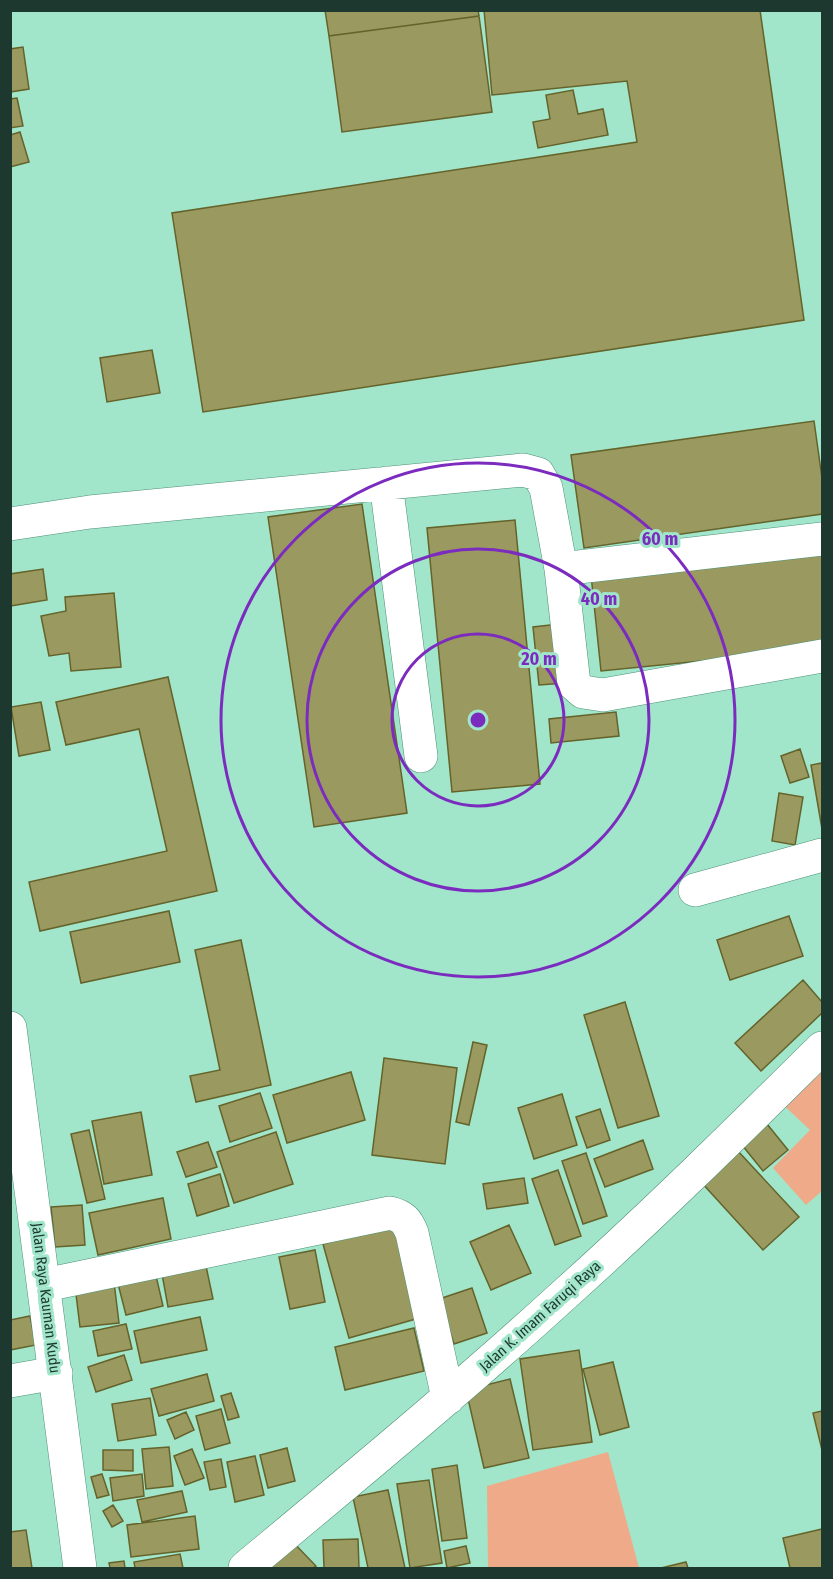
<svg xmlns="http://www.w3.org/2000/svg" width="833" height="1579" font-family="'Fira Sans Condensed',sans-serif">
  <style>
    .green { fill: #efab89 }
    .building { fill: #9a9960; stroke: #64632a; stroke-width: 1.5 }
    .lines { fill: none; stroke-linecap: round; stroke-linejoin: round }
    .minor-casing { stroke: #4e9178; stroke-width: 34 }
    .minor { stroke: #fff; stroke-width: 33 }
    .ring { fill: none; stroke: #7b2cbf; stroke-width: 3 }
    .labels { text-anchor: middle; stroke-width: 6; stroke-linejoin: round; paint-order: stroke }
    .street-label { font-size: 15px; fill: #1d392f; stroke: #a1e5ca }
    .centre { fill: #7b2cbf; stroke: #a1e5ca; stroke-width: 3 }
    .ring-label { font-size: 18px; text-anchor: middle; font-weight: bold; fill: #7b2cbf; stroke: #a1e5ca; stroke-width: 6; stroke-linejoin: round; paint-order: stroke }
  </style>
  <rect width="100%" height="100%" fill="#a1e5ca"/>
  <path class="green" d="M822,1062v129l-16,14 -33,-37 37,-38 -32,-30z
    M608,1452l31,116h-151l-1,-82z"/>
  <path class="building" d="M325,10h153l1,6 -150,20z
    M484,10h276l44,310 -601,92 -31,-199 465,-71 -10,-61 -135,14z
    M479,16l13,96 -150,20 -13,-96z
    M23,47l6,42 -19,3v-43z
    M573,90l5,24 25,-5 5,26 -70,13 -5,-26 17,-3 -4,-24z
    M17,98l6,28 -13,2v-29z
    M20,132l9,30 -19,5v-32z
    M152,350l8,43 -53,9 -7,-44z
    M814,421l8,57v36l-238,34 -13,-93z
    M362,504l45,309 -93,14 -46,-310z
    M515,520l25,264 -88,8 -25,-264z
    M822,551v98l-221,22 -10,-96z
    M43,569l4,31 -37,6v-32z
    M114,593l7,74 -50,4 -2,-18 -20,3 -8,-40 25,-5 -1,-14z
    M559,624l6,59 -26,2 -6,-58z
    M168,677l49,214 -177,40 -11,-49 138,-31 -28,-122 -73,16 -10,-43z
    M41,702l9,48 -31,6 -8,-49z
    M616,712l3,24 -68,7 -2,-24z
    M800,749l9,28 -19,6 -9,-27z
    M822,763v66l-11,-64z
    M779,793l24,4 -8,48 -23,-4z
    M169,911l11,51 -99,21 -11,-51z
    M789,916l14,40 -73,24 -13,-40z
    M241,940l30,145 -75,17 -6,-26 30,-6 -25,-120z
    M803,980l19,22v11l-61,58 -26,-28z
    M625,1002l34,114 -41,12 -34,-113z
    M473,1042l14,3 -18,80 -13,-3z
    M384,1058l73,10 -12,96 -73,-9z
    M351,1072l14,48 -78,23 -14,-48z
    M260,1093l12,35 -42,14 -11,-36z
    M562,1094l15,51 -43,14 -16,-51z
    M600,1109l10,31 -23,8 -11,-31z
    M141,1112l11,63 -48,9 -12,-63z
    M767,1124l21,26 -25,21 -21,-26z
    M89,1130l16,69 -18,4 -16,-69z
    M276,1132l17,52 -59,19 -17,-51z
    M643,1140l10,29 -48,18 -11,-28z
    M208,1142l9,25 -31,10 -9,-25z
    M737,1150l62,67 -36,33 -62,-68z
    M586,1153l21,63 -24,8 -21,-63z
    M558,1170l23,66 -26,9 -23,-66z
    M220,1174l9,32 -32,10 -9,-32z
    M524,1178l4,25 -41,6 -4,-25z
    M163,1198l8,41 -73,16 -9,-42z
    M82,1205l3,40 -30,2 -4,-40z
    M397,1223l26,94 -74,21 -26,-94z
    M509,1225l22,48 -40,17 -21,-48z
    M315,1250l10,52 -35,7 -11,-52z
    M206,1266l7,33 -45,8 -6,-33z
    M154,1267l9,39 -37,9 -10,-39z
    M114,1282l5,41 -39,4 -5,-41z
    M472,1288l15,45 -33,11 -15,-45z
    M30,1316l6,29 -26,5v-30z
    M200,1317l7,33 -66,13 -7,-32z
    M126,1324l6,25 -34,7 -5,-25z
    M414,1328l10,43 -79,19 -10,-43z
    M579,1350l13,92 -59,8 -13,-91z
    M124,1355l8,25 -36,12 -8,-25z
    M613,1362l16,65 -29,8 -17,-66z
    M207,1374l7,27 -55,15 -8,-27z
    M510,1379l19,79 -45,10 -18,-78z
    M231,1393l8,24 -11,3 -7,-24z
    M150,1398l6,37 -38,6 -6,-37z
    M221,1409l9,34 -25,7 -9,-34z
    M822,1411v39l-9,-37z
    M186,1412l8,18 -19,9 -8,-19z
    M169,1447l4,39 -27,3 -4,-40z
    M287,1448l8,33 -27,7 -8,-33z
    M192,1449l12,29 -19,7 -11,-29z
    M103,1450h30v21l-30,-1z
    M255,1456l9,39 -29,7 -8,-40z
    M221,1459l5,28 -16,3 -6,-28z
    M457,1465l10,73 -25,3 -10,-72z
    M102,1474l7,21 -12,3 -6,-21z
    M142,1474l2,22 -31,5 -3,-23z
    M429,1480l13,83 -32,5 -13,-84z
    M388,1490l17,78h-37l-15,-71z
    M182,1491l5,21 -45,10 -5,-22z
    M113,1505l10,16 -11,6 -9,-16z
    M195,1516l4,33 -68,8 -4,-32z
    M822,1529v39h-32l-7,-30z
    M26,1530l6,38h-22v-36z
    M289,1538l27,28 -3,2h-56z
    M358,1539l1,29h-35l-1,-28z
    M466,1546l4,17 -23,5 -3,-17z
    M180,1554l3,14h-48l-1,-6z
    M124,1561l1,7h-15l-1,-5z
    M686,1562l2,6h-27z"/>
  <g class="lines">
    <defs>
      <path id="minor" d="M386,483l35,273
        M10,524l80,-12 433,-42 15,4 8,14 15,81 13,115 9,8 20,3 219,-39
        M561,569l261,-30
        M695,890l127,-35
        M10,1028l70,540
        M45,1285l345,-72c13,3 17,8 22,20l36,165
        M10,1381l46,-8
        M245,1568c108,-90 217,-180 321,-275 88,-79 172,-162 256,-245"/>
    </defs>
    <use href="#minor" class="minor-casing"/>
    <use href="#minor" class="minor"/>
  </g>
  <g class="ring">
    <circle cx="478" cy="720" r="86"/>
    <circle cx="478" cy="720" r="171"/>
    <circle cx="478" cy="720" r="257"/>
  </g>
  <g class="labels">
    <g class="street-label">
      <text transform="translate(46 1298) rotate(83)" y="5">Jalan Raya Kauman Kudu</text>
      <text transform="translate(540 1316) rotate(-42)" y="5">Jalan K. Imam Faruqi Raya</text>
    </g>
  </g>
  <circle cx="478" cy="720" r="9" class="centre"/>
  <g class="ring-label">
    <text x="660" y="545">60 m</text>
    <text x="599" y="605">40 m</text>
    <text x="539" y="665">20 m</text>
  </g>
  <rect width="833" height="1579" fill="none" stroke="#1d392f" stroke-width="24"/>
</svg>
